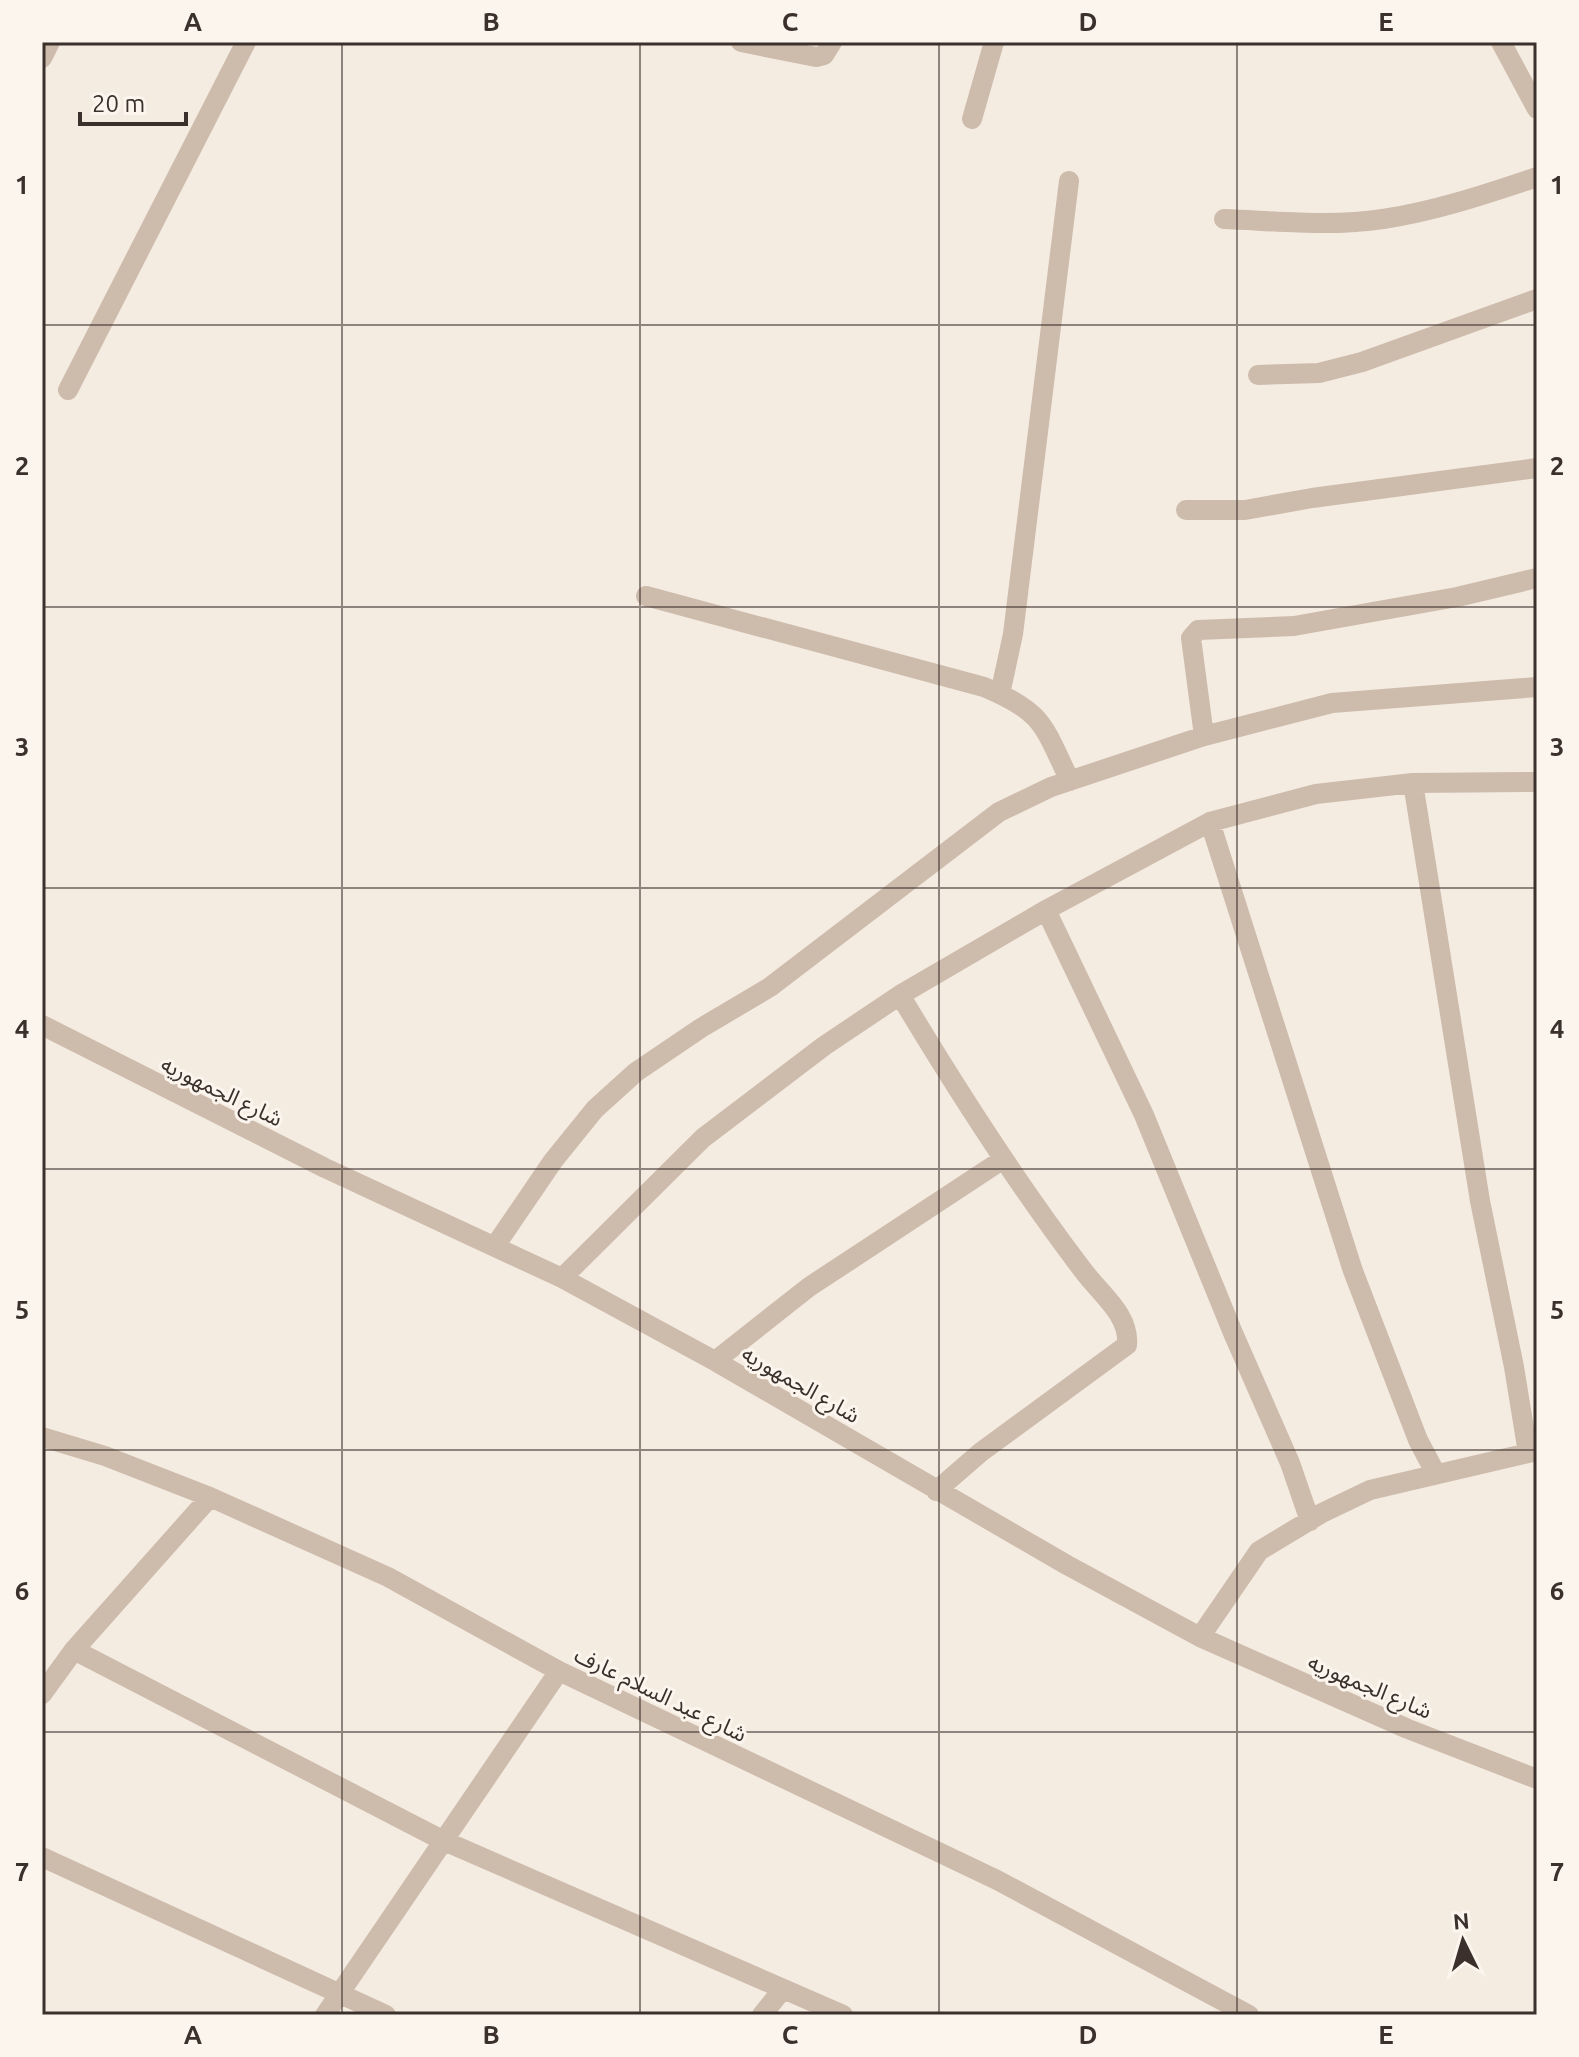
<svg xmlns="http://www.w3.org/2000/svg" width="1579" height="2057" font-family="Ubuntu,'Noto Sans Arabic',sans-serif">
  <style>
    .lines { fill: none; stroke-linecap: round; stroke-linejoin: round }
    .minor { stroke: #cdbbac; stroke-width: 20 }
    .tertiary { stroke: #cdbbac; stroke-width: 20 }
    .grid { fill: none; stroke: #3b302b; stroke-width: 2; stroke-opacity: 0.55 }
    .labels { text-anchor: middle; stroke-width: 6; stroke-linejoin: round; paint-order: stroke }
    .street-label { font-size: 22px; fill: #3b302b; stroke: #fbf5ee }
    .neatline { fill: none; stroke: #3b302b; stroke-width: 3 }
    .grid-label { font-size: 26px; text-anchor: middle; font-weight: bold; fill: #3b302b }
  </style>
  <rect width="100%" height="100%" fill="#f4ebe1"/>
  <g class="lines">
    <path class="minor" d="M741,42l75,15 8,-2 8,-13
      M42,58l8,-16
      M972,119l22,-77
      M1224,219c52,2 107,8 159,0 53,-8 103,-25 154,-42
      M1258,375l61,-2 43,-11 175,-63
      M68,390l178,-348
      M1186,510h59l67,-12 225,-30
      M646,596l338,91c60,25 59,38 86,94
      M1000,694l13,-60 56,-453
      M1204,736l-13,-98 7,-8 96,-4 163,-29 80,-19
      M1413,783l67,418 34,166 14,86
      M1210,822l143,449 65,169 18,34
      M1046,910l98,205 89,218 57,130 20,58
      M900,995c57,95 115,186 182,274 17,24 48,45 45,76l-146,107 -45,39
      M42,1025l283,143 237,110 153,83 352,204 133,72 208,92 129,50
      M495,1246l58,-85 42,-52 41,-37 65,-44 69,-41 229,-175 52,-25 153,-51 128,-33 205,-16
      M562,1278l141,-140 121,-92 76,-51 146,-85 164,-88 106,-28 97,-11 124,-1
      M715,1361l94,-74 193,-127
      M42,1437l63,19 105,41 178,80 171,94 438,209 252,135
      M1200,1637l59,-86 63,-38 48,-23 167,-39
      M74,1650l368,190 401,175
      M42,1694l32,-44 136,-153
      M42,1857l344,158
      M325,2015l234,-344
      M762,2015l21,-26"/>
    <path class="tertiary" d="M1501,42l36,67"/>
  </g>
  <path class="grid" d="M342,42v1973M640,42v1973M939,42v1973M1237,42v1973M42,325h1495M42,607h1495M42,888h1495M42,1169h1495M42,1450h1495M42,1732h1495"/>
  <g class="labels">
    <g class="street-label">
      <text transform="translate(222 1091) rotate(26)" y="8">شارع الجمهوريه</text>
      <text transform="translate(801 1384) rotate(30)" y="8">شارع الجمهوريه</text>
      <text transform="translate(1370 1686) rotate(23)" y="8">شارع الجمهوريه</text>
      <text transform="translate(661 1694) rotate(26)" y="8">شارع عبد السلام عارف</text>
    </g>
  </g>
  <rect width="1579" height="2057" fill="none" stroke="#fbf5ee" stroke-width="88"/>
  <g transform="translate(1463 1941) rotate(355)" stroke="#fbf5ee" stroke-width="6" paint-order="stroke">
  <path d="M0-6L14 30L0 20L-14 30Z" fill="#3b302b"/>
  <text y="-12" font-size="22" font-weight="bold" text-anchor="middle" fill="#3b302b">N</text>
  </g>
  <path d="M80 112v12h106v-12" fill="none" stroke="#3b302b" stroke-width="4"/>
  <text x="92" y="112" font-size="24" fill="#3b302b" stroke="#fbf5ee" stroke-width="6" paint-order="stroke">20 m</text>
  <rect x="44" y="44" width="1491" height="1969" class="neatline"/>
  <g class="grid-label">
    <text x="193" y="31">A</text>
    <text x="491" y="31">B</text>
    <text x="790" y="31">C</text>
    <text x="1088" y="31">D</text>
    <text x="1386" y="31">E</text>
    <text x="22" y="194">1</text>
    <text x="1557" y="194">1</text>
    <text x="22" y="475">2</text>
    <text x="1557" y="475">2</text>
    <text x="22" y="756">3</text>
    <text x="1557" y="756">3</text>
    <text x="22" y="1038">4</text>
    <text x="1557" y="1038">4</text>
    <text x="22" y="1319">5</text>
    <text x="1557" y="1319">5</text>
    <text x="22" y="1600">6</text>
    <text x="1557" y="1600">6</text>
    <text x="22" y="1881">7</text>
    <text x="1557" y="1881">7</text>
    <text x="193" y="2044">A</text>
    <text x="491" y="2044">B</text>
    <text x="790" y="2044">C</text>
    <text x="1088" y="2044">D</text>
    <text x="1386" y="2044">E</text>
  </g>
</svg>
